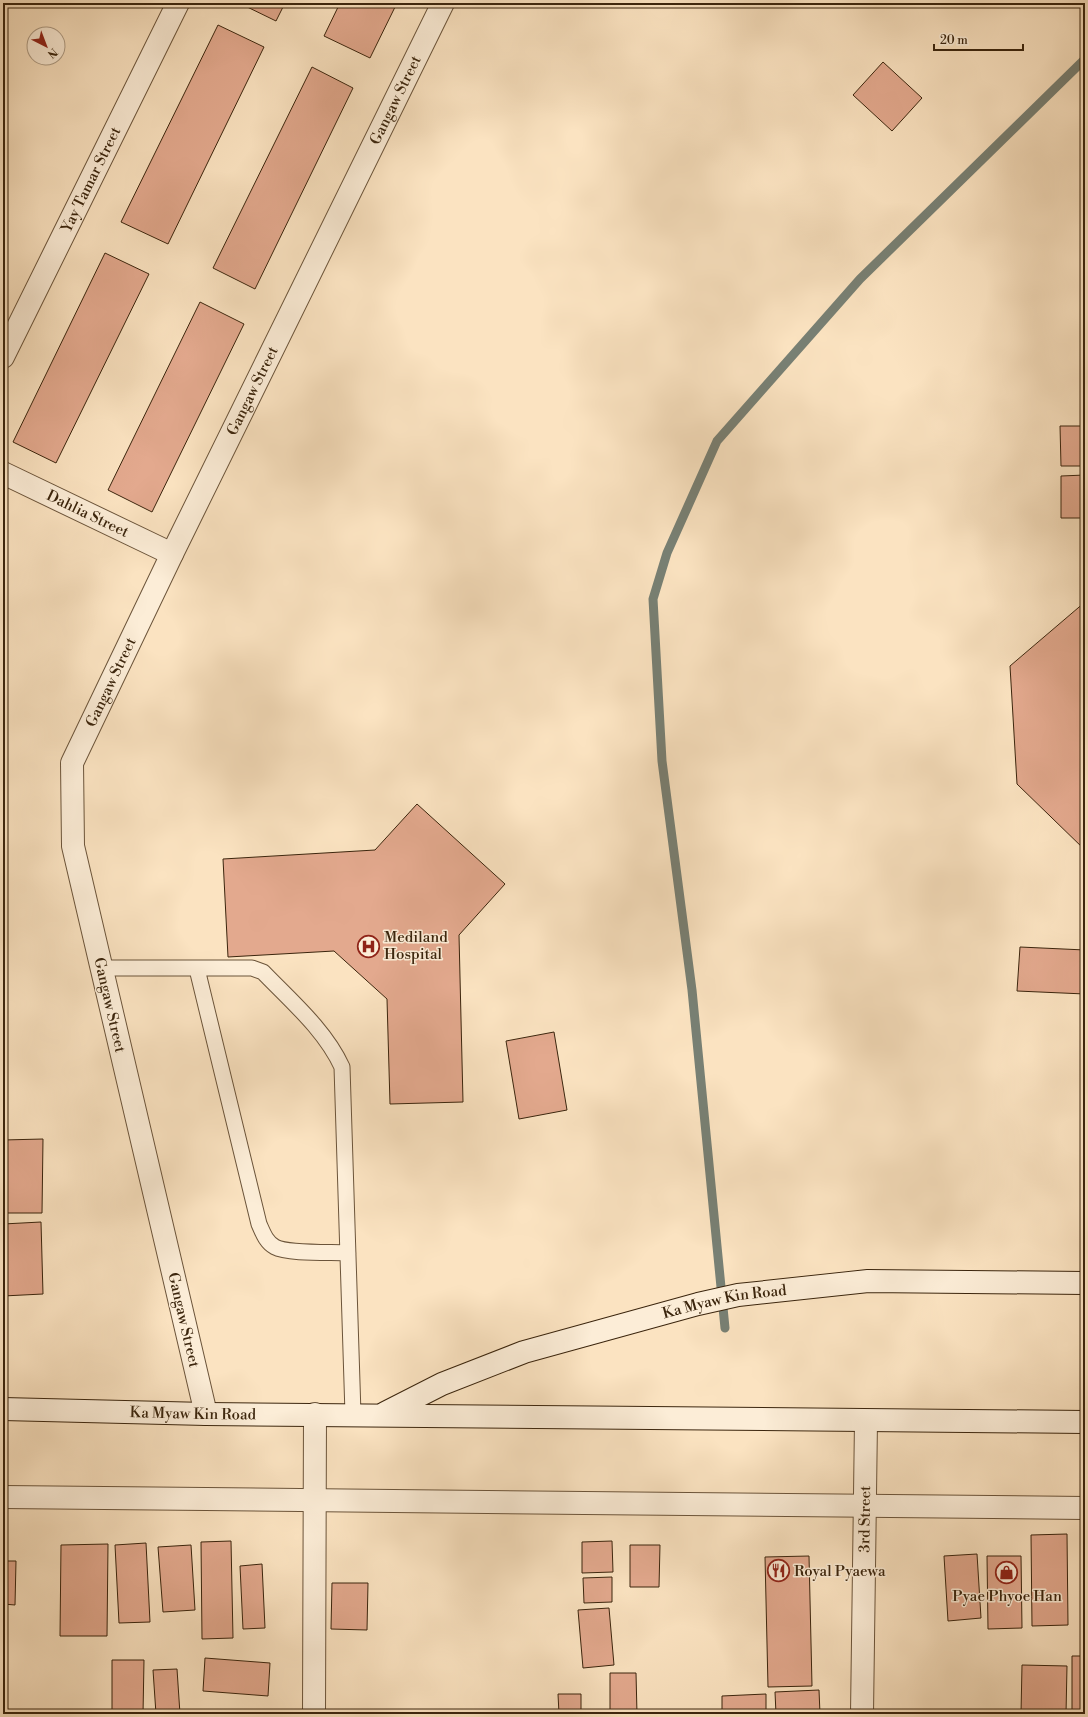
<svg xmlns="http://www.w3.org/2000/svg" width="1088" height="1717" font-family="'Libre Bodoni',serif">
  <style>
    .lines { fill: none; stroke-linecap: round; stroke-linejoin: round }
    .stream { stroke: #788074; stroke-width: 9 }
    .building { fill: #e3a98e; stroke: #3b250d }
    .lane-casing { stroke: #6b543a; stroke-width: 17 }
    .street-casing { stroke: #6b543a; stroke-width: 24 }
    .secondary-casing { stroke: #3b250d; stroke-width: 24 }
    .lane { stroke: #fcedd7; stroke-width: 15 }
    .street { stroke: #fcedd7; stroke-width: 22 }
    .secondary { stroke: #fcedd7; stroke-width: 22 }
    .labels { text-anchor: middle; stroke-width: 3; stroke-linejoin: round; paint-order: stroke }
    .street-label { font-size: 15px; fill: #3b250d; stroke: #fcedd7 }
    .poi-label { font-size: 15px; fill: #3b250d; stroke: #fcedd7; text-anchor: start }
  </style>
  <rect width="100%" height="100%" fill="#fbe3c1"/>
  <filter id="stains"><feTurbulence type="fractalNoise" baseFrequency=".005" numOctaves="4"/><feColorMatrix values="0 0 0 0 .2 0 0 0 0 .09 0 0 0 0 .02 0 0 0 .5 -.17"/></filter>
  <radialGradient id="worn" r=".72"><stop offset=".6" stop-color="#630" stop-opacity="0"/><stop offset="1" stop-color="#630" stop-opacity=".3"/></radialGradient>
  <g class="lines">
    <path class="stream" d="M725,1328l-33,-338 -30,-229 -9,-162 14,-46 50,-112 143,-162 225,-220"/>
  </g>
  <path class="building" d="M239,3h46l-9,18z
    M340,3h57l-27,55 -46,-22z
    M218,25l46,22 -96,197 -47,-22z
    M883,62l39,36 -30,33 -39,-36z
    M312,67l41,21 -98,201 -42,-21z
    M105,253l44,21 -93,189 -43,-21z
    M200,302l44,22 -92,188 -44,-22z
    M1060,426h25v40h-24z
    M1085,475v43h-24v-42z
    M1085,602v248l-68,-66 -7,-118z
    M417,804l88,80 -46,51 4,167 -73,2 -3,-105 -53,-48 -106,6 -5,-98 152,-9z
    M1020,947l65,3v44l-68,-3z
    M554,1032l13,78 -48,9 -13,-78z
    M43,1139l-1,74h-39v-73z
    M41,1222l2,72 -40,2v-72z
    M1067,1534l1,91 -36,1 -1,-91z
    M231,1541l2,97 -31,1 -1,-97z
    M612,1541l1,31 -31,1v-31z
    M146,1543l4,79 -31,1 -4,-78z
    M108,1544l-1,92h-47l1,-91z
    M191,1545l4,65 -32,2 -5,-65z
    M630,1545h30l-1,42h-29z
    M977,1554l4,64 -33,3 -4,-65z
    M809,1556l3,130 -44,1 -3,-130z
    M987,1556h34l1,72 -34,1z
    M3,1561h13l-1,44 -12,-1z
    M262,1564l3,64 -22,1 -3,-63z
    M612,1577v25l-28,1 -1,-25z
    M332,1583h36l-1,47 -36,-1z
    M609,1608l5,57 -31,3 -5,-58z
    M1072,1656h13v58h-13z
    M205,1658l65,5 -2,33 -65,-5z
    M112,1660h32l-1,54h-31z
    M1022,1665l45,1 -1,48h-45z
    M177,1669l3,45h-24l-3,-44z
    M610,1673h26l1,41h-27z
    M819,1690l1,24h-44l-1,-22z
    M558,1694h23v20h-22z
    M766,1694v20h-44v-18z"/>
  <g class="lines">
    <defs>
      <path id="lane" d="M101,968h151l11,4c28,29 62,58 79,95l11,347
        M197,969l62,255c4,9 7,18 16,23 13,7 57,5 73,6"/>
      <g id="street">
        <path id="s1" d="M3,357l175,-354"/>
        <path id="s2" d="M3,473l169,81"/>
        <path id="s3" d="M206,1414l-133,-568 -1,-83 100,-209 271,-551"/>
        <path d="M3,1497l1082,11"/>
        <path d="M314,1714l1,-300"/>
        <path id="s4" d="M862,1714l4,-293"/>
      </g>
      <g id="secondary">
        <path id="s5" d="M3,1409l203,5 879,8"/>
        <path id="s6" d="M385,1413l57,-29 82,-32 174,-48 40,-9 130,-14 217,2"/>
      </g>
    </defs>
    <use href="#lane" class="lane-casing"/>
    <use href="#street" class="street-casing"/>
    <use href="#secondary" class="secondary-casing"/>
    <use href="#lane" class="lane"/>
    <use href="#street" class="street"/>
    <use href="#secondary" class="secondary"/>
  </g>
  <defs>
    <symbol id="hospital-ring" viewBox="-11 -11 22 22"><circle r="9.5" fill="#fcedd7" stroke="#8f2418" stroke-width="1.5"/><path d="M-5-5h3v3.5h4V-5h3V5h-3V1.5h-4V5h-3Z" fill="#8f2418"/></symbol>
    <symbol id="restaurant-ring" viewBox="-11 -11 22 22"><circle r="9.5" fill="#fcedd7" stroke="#8f2418" stroke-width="1.5"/><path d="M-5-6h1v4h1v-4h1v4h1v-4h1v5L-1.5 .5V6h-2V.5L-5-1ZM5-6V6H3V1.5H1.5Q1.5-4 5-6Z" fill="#8f2418"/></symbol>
    <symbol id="shop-ring" viewBox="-11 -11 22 22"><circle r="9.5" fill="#fcedd7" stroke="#8f2418" stroke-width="1.5"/><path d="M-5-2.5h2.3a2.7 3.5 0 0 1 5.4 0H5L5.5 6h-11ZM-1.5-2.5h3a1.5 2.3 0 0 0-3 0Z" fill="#8f2418"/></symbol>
  </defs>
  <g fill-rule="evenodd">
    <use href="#hospital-ring" x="356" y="934" width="25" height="25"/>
    <use href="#restaurant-ring" x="766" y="1558" width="25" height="25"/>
    <use href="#shop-ring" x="994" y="1560" width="25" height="25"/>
  </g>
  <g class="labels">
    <g class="street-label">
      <text dy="5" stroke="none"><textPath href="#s3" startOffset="1404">Gangaw Street</textPath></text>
      <text dy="5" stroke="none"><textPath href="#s1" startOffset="198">Yay Tamar Street</textPath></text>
      <text dy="5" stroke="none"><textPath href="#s3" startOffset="1080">Gangaw Street</textPath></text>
      <text dy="5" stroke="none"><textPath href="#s2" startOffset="94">Dahlia Street</textPath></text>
      <text dy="5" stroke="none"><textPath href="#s3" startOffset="756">Gangaw Street</textPath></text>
      <text transform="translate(110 1005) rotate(77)" y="5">Gangaw Street</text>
      <text dy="5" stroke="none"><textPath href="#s6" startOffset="359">Ka Myaw Kin Road</textPath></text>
      <text transform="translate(184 1320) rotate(77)" y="5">Gangaw Street</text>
      <text dy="5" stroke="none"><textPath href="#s5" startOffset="190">Ka Myaw Kin Road</textPath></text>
      <text dy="5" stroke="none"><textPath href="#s4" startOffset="195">3rd Street</textPath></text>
    </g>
    <g class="poi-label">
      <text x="384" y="942">Mediland<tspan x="384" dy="17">Hospital</tspan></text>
      <text x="794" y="1576">Royal Pyaewa</text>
      <text x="1007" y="1601" text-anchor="middle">Pyae Phyoe Han</text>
    </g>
  </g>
  <rect width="1088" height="1717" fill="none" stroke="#fbe3c1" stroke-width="16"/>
  <rect x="4" y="4" width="1080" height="1709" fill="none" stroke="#3b250d" stroke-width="2"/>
  <rect x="8" y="8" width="1072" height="1701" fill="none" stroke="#3b250d"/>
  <g transform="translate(46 46) rotate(138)"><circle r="19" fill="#fcedd7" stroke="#af9d86"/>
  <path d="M0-3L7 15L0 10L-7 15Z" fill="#8f2418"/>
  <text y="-6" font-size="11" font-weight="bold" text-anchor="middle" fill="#3b250d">N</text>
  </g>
  <path d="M934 44v6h89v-6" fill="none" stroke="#3b250d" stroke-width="2"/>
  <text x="940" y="44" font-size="12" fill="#3b250d" stroke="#fcedd7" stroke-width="3" paint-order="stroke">20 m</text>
  <rect width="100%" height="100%" filter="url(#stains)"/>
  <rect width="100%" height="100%" fill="url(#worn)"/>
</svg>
